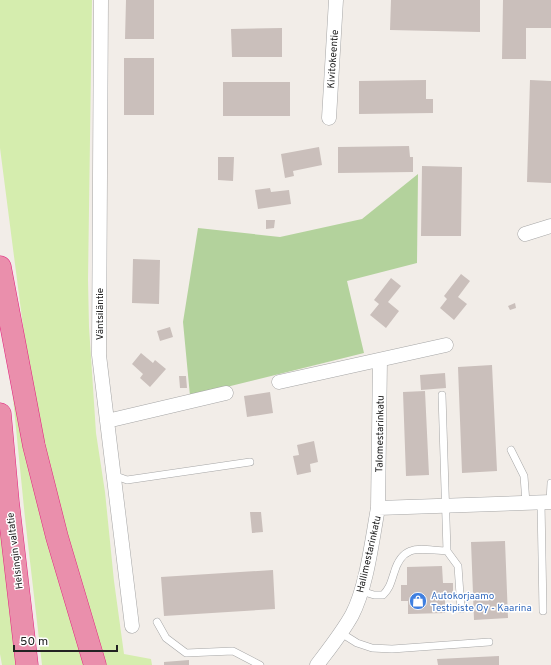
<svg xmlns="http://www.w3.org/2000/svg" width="551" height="665" font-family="Overpass,sans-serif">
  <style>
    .grass { fill: #d5edae }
    .forest { fill: #b3d29c }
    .building { fill: #cabfbb }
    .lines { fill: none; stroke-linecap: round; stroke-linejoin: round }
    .service-casing { stroke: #a6a6a6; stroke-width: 8 }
    .minor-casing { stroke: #a6a6a6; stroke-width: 15 }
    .motorway-casing { stroke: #e1247e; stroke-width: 23 }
    .service { stroke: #fff; stroke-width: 7 }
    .minor { stroke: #fff; stroke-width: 14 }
    .motorway { stroke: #ea8fac; stroke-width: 22 }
    .labels { text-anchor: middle; stroke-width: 3; stroke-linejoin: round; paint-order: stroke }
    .street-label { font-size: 10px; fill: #222; stroke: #fff }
    .shop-label { font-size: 10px; fill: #366cbe; stroke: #fff; text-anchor: start }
  </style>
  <rect width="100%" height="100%" fill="#f2ede8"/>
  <path class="grass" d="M0,0h92l-4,280 1,47 7,106 9,59 9,89 10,73 27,5 1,6h-47l-26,-85 -45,-169 -34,-263z
    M12,388l75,277h-45l-17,-147z
    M0,517l17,148h-15l-2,-11z"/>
  <path class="forest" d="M418,174l-1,89 -70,18 17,72 -174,43 -7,-74 15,-94 82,9 82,-18z"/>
  <path class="building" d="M126,0h28v39h-29z
    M391,0h89v32l-90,-2z
    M503,0h48v28h-25v31h-24z
    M282,28v29h-50l-1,-28z
    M124,58h30v57h-30z
    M426,80v19h7v14l-74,1v-33z
    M530,80l21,1v102l-24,-1z
    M223,82h67v34h-67z
    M409,146l1,11h3v15l-75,1v-26z
    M319,147l3,18 -29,6 1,5 -9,2 -4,-24z
    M218,157h16l-1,24 -15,-1z
    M422,166l40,1 -1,69h-40z
    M270,188l1,4 18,-2 2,14 -33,5 -3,-19z
    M266,220h9l-1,8 -8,1z
    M133,259l27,1 -1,44 -27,-1z
    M461,274l9,7 -12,16 9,7 -13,16 -14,-12 7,-9 -3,-3z
    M391,278l10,8 -13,16 11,9 -13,17 -16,-13 9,-11 -5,-4z
    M515,303l1,5 -6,2 -2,-4z
    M170,327l3,10 -13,4 -3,-10z
    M141,353l12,10 2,-3 11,9 -16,18 -10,-9 3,-4 -11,-10z
    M492,365l5,106 -35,2 -4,-106z
    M445,373l1,15 -25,2 -1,-15z
    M179,376h7l1,12h-7z
    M425,391l4,84 -23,1 -3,-84z
    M270,392l3,21 -26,4 -3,-21z
    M314,441l4,21 -8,2 1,8 -14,3 -4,-19 6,-1 -2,-10z
    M250,512h11l2,20 -11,1z
    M505,541l3,77 -34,2 -3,-78z
    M442,566l1,17h10v11h-8v19l-37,1v-13h-7v-16h6v-18z
    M273,570l2,39 -111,7 -3,-39z
    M499,656v9h-61l-1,-6z
    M189,660v5h-25v-3z"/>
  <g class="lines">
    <defs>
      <path id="service" d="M442,395l5,156 11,15 3,43
        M511,450l13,26 2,27
        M113,475l14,5 123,-18
        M550,502l1,-19
        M541,503l2,108
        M361,591l13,4h9c7,-7 8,-13 11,-22 9,-31 27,-23 53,-22
        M157,622l9,16 20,15 47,-2 27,14
        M341,633l16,10 15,5 20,1 97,-7"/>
      <path id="minor" d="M101,0l-2,355 33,271
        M329,118l7,-118
        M525,234l26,-8
        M279,382l167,-37
        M107,421l119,-28
        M378,508l2,-148
        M317,665c12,-16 25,-32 35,-50 15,-29 20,-75 26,-107l173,-6"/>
      <path id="motorway" d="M0,267l34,179 23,91 38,128
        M0,414l8,88 19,163"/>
    </defs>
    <use href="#service" class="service-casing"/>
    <use href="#minor" class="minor-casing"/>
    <use href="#motorway" class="motorway-casing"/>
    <use href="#service" class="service"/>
    <use href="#minor" class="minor"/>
    <use href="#motorway" class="motorway"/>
  </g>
  <defs>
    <symbol id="shop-disc" viewBox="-11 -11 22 22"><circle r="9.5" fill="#3f7fe0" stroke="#fff"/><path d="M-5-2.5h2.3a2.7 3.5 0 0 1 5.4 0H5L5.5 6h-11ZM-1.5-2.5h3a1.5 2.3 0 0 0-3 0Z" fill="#fff"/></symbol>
  </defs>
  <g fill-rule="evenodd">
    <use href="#shop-disc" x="408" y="591" width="20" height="20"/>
  </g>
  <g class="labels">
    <g class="street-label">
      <text transform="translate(332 59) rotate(-86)" y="4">Kivitokeentie</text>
      <text transform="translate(99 314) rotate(-90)" y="4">Väntsiläntie</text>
      <text transform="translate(379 434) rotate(-89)" y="4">Talomestarinkatu</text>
      <text transform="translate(14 551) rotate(-97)" y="4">Helsingin valtatie</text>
      <text transform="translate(368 554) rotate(-77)" y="4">Hallimestarinkatu</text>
    </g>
    <g class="shop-label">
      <text x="431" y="599">Autokorjaamo<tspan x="431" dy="12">Testipiste Oy - Kaarina</tspan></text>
    </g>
  </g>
  <path d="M14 645v6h103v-6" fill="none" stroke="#222222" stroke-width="2"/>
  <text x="20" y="645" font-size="12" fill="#222222" stroke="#ffffff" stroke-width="3" paint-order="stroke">50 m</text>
</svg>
